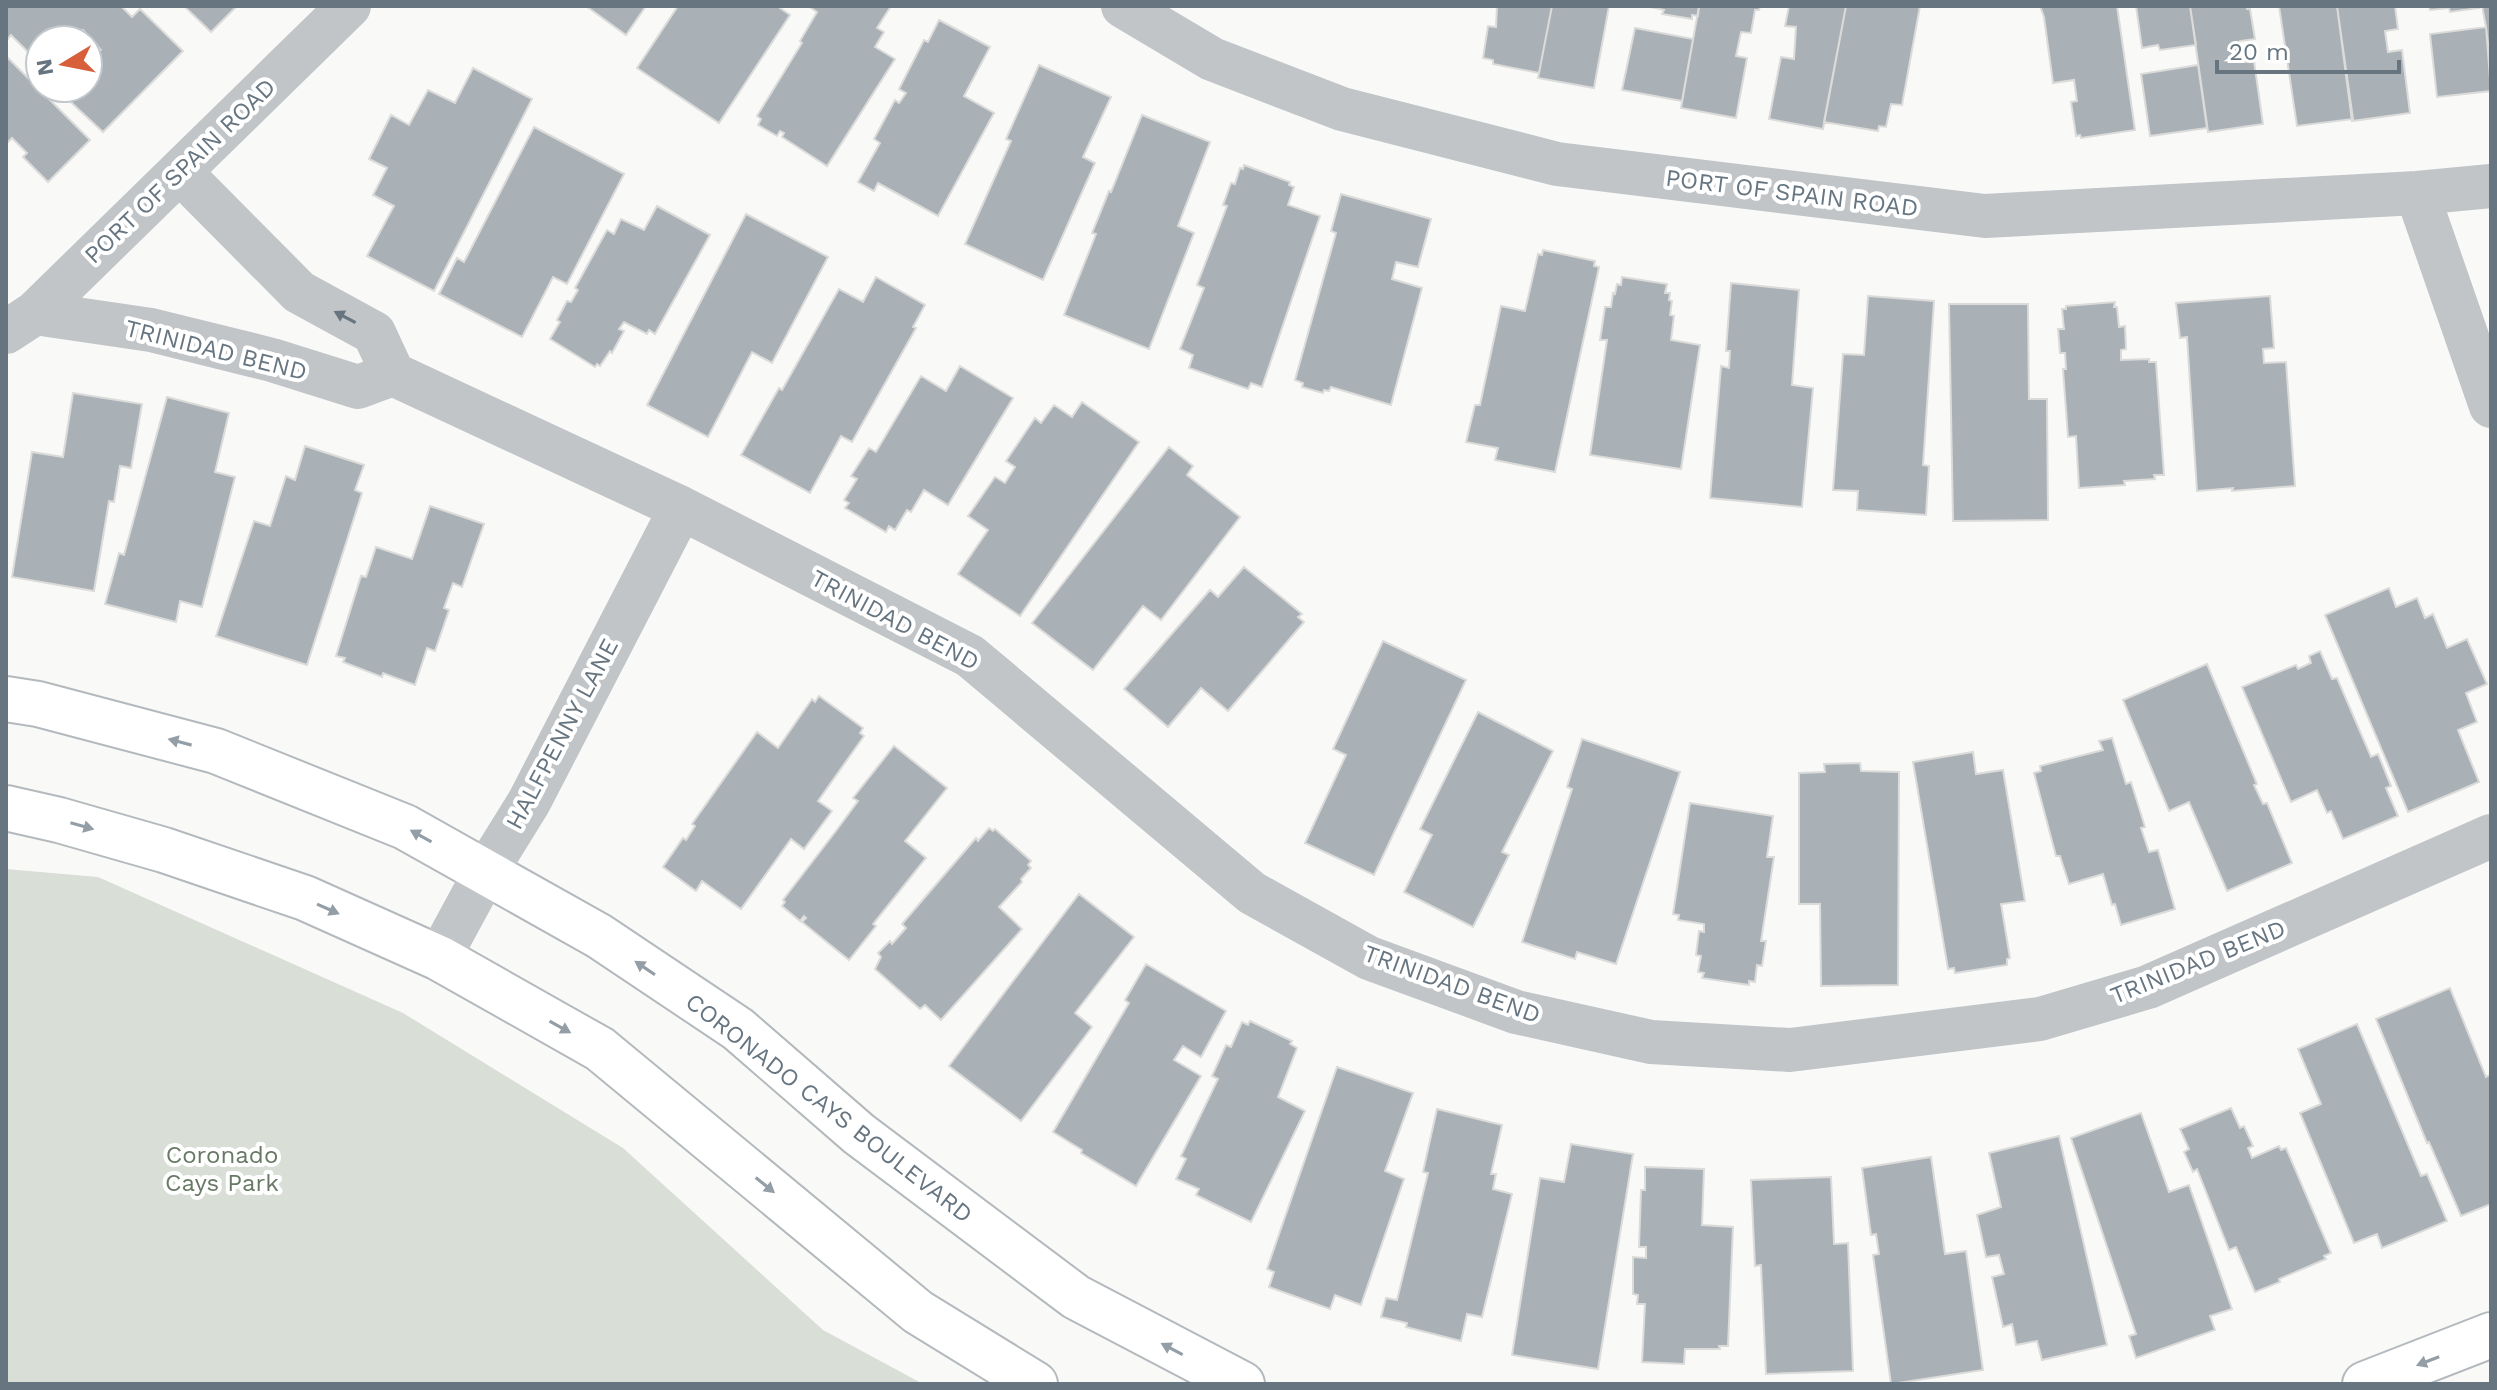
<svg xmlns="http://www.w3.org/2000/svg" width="2497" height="1390" font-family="'Work Sans',sans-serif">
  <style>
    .green { fill: #d9ded7 }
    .building { fill: #a9b0b6; stroke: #dbdbda; stroke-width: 2 }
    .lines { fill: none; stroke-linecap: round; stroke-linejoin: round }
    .secondary-casing { stroke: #b3b9bd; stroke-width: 48 }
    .street { stroke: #c1c5c8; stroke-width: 44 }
    .secondary { stroke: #fff; stroke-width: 44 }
    .oneway { fill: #667580 }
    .oneway2 { fill: #949ea6 }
    .labels { text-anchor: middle; stroke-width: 8; stroke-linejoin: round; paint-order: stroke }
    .street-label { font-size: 24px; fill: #667580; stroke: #fff }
    .park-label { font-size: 24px; fill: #687965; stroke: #fff }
  </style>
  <rect width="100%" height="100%" fill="#f9f9f8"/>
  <path class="green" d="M6,869l92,8 305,136 220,135 200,182 100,54h-917z"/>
  <path class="building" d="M6,6h115l11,11 8,-8 43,42 -80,81 -43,-40 4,-4h24v-24l13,-14 -18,-20 -10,10h-33v24l-29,-29 -5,6z
    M184,6h53l-26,26z
    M586,6h60l-20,29z
    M678,6h99l13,9 -71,108 -82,-55z
    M808,6h83l-14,22 7,4 -9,15 20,12 -68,107 -45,-29 2,-4 -4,-2 -3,5 -19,-11 3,-6 -4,-3 45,-73 -2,-2 17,-29z
    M1497,6h55l-13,67 -46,-9v-4l-10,-2 5,-32 8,1z
    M1552,6h57l-15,82 -56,-10z
    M1646,6h53l-1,10 -6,-1v4l-30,-5 2,-4z
    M1699,6h61l-1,4h-4l-4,23 -10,-1 -5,24 11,2 -11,60 -55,-10z
    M1789,6h57l-23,123 -54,-10 12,-62 13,2 2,-32 -11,-1z
    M1846,6h74l-18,99 -11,-1 -5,23 -7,-1 -1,5 -54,-9z
    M2040,6h77l18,124 -54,8 -1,-3 -4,1 -5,-34 6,-1 -3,-21 -21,3 -9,-66z
    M2136,6h54l6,39 -36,5 -2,-5 -16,3z
    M2190,6h57v3h3l5,30 -15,2 3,21 11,-1 9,63 -55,8z
    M2279,6h58l16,113 -56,7z
    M2337,6h58l3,23 -13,2 3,21 14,-2 8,63 -58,8z
    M2429,6h49l1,2 -29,4 -1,-4 -19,2z
    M2482,6h9v62l-5,-41z
    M939,20l51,27 -26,49 30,17 -56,103 -60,-33 -4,8 -16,-9 22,-39 -6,-4 21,-39 4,3 7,-10 -7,-4 25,-49 4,2z
    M2486,27l5,64 -54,6 -7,-63z
    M1635,28l58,11 -11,62 -60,-11z
    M6,56l84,84 -42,42 -25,-25 4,-4 -15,-15 -6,6z
    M1039,65l72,32 -28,60 12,6 -52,117 -78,-36 46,-103 -5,-2z
    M2198,65l9,63 -57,8 -9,-62z
    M473,68l59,31 -98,192 -67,-35 27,-50 -21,-11 14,-27 -18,-9 22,-44 18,10 19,-35 27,13z
    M1142,115l68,27 -32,84 16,7 -45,116 -85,-34 32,-81 -4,-1 17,-42 2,1z
    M534,127l90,47 -57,110 -14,-7 -31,60 -83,-43 18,-36 7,4z
    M1244,165l46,17 -1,3 5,2 -6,18 32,11 -58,171 -11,-4 -3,6 -59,-21 4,-13 -13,-6 24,-61 -7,-3 30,-79 -4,-1 8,-22 4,1 5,-16 3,1z
    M1341,194l90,25 -13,48 -22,-5 -4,17 30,9 -31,117 -60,-18 -2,4 -5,-1 -1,3 -21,-6 1,-4 -8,-3 41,-147 -5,-2z
    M657,206l53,29 -55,99 -6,-4 -2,4 -23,-12 -5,7 5,2 -12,22 -2,-2 -10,15 -3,-2 -2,3 -45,-28 10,-17 -3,-2 10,-19 4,1 7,-12 -3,-2 32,-58 7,4 7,-15 23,11z
    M746,214l82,43 -56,106 -20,-11 -44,85 -61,-32z
    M1543,250l52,11 -1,5 5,1 -44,205 -60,-12 3,-12 -32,-6 9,-37h5l21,-99 24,5 13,-57 4,1z
    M876,277l49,28 -12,22 3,1 -64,114 -11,-6 -31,57 -69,-38 38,-67 3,2 57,-101 24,13z
    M1622,277l45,7 -2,9h5l-1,7 3,1 -2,14 4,1 -3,24 29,5 -19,124 -91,-14 17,-115h-7l5,-33h6l2,-14 2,1 2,-10 4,1z
    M1731,283l68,7 -7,95 21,3 -11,119 -92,-9 11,-132 8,2 1,-17h-4z
    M1868,296l66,5 -11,164 6,1 -3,49 -69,-5 1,-19 -25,-1 10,-136 21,1z
    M2270,296l4,52 -11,1 1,14 22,-1 9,124 -63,5 1,-3 -36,3 -10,-154 -7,1 -4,-35z
    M2115,302l-1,5h3l2,20 6,-1 1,23 -5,1v10l28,-1v3h7l8,113h-10l1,4 -31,2 1,4 -46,3 -3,-52 -8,1 -5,-68h3l-1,-16h-5l-2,-24h6l-2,-20h4v-3z
    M1949,304h79l1,95h18l1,121 -95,1z
    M960,366l53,32 -65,107 -24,-15 -13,22 -4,-2 -12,20 -6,-4 -3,6 -41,-24 4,-5 -5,-3 13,-21 -6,-3 18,-28 7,4 45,-76 25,15z
    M73,393l69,11 -11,64 -11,-2 -6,36 -5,-1 -15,90 -82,-14 20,-125 31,5z
    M167,397l62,16 -14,59 20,5 -33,130 -22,-6 -4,21 -71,-18 14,-51 5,2z
    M1082,402l57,40 -119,174 -62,-42 30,-44 -20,-14 27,-39 10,6 10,-16 -9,-6 29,-43 6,5 13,-18 18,12z
    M305,446l59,19 -9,25 7,3 -55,172 -91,-29 38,-115 16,5 16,-50 9,4z
    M1169,447l24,19 -6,9 53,42 -79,103 -18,-14 -50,64 -61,-47z
    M430,506l54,18 -22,63 -9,-4 -9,25 5,2 -14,41 -8,-3 -12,37 -32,-12 -1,4 -39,-15 2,-4 -9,-2 25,-80 5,1 10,-30 36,12z
    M1244,567l58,47 -4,3 6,5 -76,89 -27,-23 -33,39 -44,-38 86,-99 8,7z
    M2389,588l7,19 21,-9 8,20 8,-4 14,34 20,-9 20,45 -21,9 11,29 -19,8 21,52 -71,30 -83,-197z
    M1383,641l83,39 -92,195 -69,-32 41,-88 -13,-6z
    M2320,651l12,28 5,-1 34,79 7,-3 13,32 -5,2 12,28 -55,23 -12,-28 -4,2 -10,-23 -26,12 -49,-115 54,-22 2,4 13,-6 -2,-7z
    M2207,664l50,120 -3,1 9,19 4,-1 25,60 -65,28 -38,-89 -20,9 -46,-111z
    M819,696l44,32 -3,5 4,3 -46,65 14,10 -28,38 -13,-10 -50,70 -39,-28 -6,10 -33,-24 20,-29 3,2 9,-14 -3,-2 65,-92 21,16 34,-49 3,3z
    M1478,712l75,39 -51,101 7,3 -36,72 -69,-35 28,-57 -12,-6z
    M2112,738l14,46 5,-2 14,45 -4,1 8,24 9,-2 17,59 -54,16 -6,-21 -3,1 -9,-31 -34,10 -9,-28h-4l-22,-83 7,-2 -1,-5 63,-16 -4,-9z
    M1582,739l98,33 -64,192 -39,-12 -2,7 -53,-17 50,-153 -5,-2z
    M894,746l53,42 -42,53 21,17 -53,66 3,2 -27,34 -47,-38 4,-4 -2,-2 -4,5 -18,-15 3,-4 -2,-2 53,-69 22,-30 -5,-3z
    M1973,752l3,22 27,-4 22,131 -24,3 9,54 -3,1v6l-52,8 -1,-5 -6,1 -35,-207z
    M1860,763l1,8 38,1 -1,213 -77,1 -1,-82h-21v-131l26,-1 -1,-8z
    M1690,803l83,13 -6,41h7l-13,84h5l-4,25 -5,-1 -2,17 -6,-1v4l-47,-7 2,-5 -6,-1 3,-16 -5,-1 3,-24 5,1v-8l-26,-4 1,-5 -6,-1z
    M989,828l4,3 2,-2 36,32 -3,4 3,3 -10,11 1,3 -23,25 23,22 -81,91 -16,-15 -5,4 -45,-40 6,-12 -3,-4 12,-12 2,3 14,-16 -4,-4 74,-86 2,3z
    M1079,894l55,43 -59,76 17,14 -71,94 -72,-55z
    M1146,964l80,47 -25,46 -18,-11 -9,14 27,16 -65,110 -55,-33 1,-3 -29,-18 76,-129 -4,-3z
    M2450,988l36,89 5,-3v130l-30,12 -32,-74 -2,1 -51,-124z
    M1250,1021l42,20 -2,3 7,4 -19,49 27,14 -54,111 -55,-27 3,-6 -23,-10 10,-20 -5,-3 37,-77 -6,-3 14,-31 5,2 11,-25 6,3z
    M2357,1024l64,152 6,-2 20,47 -65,27 -5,-14 -23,9 -54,-130 21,-9 -23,-55z
    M1337,1067l76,26 -28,78 19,8 -43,126 -26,-10 -5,14 -61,-22 5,-15 -7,-3z
    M2231,1108l9,20 4,-2 9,20 -5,2 4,10 27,-12 2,4 5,-2 45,105 -7,3 2,3 -47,20 1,3 -25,10 -19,-45 -7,3 -32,-81 -4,3 -9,-20 5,-3 -9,-20z
    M1437,1109l65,16 -11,49h5l-3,15 19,5 -30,123 -15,-3 -6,27 -55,-14 1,-4 -26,-6 5,-19 11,2 31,-127 -5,-1z
    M2141,1113l28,79 20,-7 43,124 -22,7 5,14 -79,28 -7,-22 7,-2 -65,-196z
    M2059,1136l48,209 -65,15 -5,-19 -21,4 -4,-21 -9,3 -11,-50 12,-3 -5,-19 -13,2 -9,-42 24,-8 -12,-54z
    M1571,1144l62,10 -35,215 -86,-14 28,-177 24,4z
    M1931,1157l14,97 21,-3 17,119 -92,14 -18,-129 6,-1 -3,-20 -5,1 -9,-67z
    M1645,1167l59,2 -2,56 31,2 -5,119h-9l1,3h-35l-1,15 -42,-2 3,-58h-8l1,-9 -5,-1v-37l13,1v-11h-7l2,-57h4z
    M1831,1177l3,67 14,-1 5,128 -87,3 -5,-109 -6,1 -4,-86z"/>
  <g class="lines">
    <defs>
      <path id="secondary" d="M6,699l32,5 178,47 189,76 194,109 139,93 121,105 217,163 166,87
        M6,808l53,12 105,30 141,48 134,60 161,91 318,263 117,72
        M2365,1384l126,-49"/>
    </defs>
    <use href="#secondary" class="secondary-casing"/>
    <path class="street" d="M1123,6l89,53 130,50 215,55 428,52 432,-23 74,-7
      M180,172l119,120 75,41 19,41 288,134 289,148 282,237 117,65 147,54 135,30 139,8 250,-31 108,-32 343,-151
      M2417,193l74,213
      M35,313l116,17 121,30 86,27 35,-13
      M6,332l29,-19 314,-307
      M439,958l46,-85 44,-71 152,-294"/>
    <use href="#secondary" class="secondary"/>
  </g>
  <defs><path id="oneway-solid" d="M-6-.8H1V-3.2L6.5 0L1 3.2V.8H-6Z" transform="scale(2)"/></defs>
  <use class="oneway" href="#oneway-solid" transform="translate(345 317) rotate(-152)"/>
  <g class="oneway2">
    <use href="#oneway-solid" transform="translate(180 742) rotate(-165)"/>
    <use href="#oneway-solid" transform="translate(82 826) rotate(16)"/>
    <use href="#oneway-solid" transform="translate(421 836) rotate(-151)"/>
    <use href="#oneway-solid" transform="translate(328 909) rotate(24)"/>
    <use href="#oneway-solid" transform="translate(645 968) rotate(-146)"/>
    <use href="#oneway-solid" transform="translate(560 1027) rotate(29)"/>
    <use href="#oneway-solid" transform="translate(765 1185) rotate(39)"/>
    <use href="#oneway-solid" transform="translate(1172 1349) rotate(-152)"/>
    <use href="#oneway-solid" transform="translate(2428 1361) rotate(159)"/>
  </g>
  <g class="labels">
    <g class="street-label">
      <text transform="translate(180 171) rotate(-44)" y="8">PORT OF SPAIN ROAD</text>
      <text transform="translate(1792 193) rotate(7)" y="8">PORT OF SPAIN ROAD</text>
      <text transform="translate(216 350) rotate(14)" y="8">TRINIDAD BEND</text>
      <text transform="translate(895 620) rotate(28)" y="8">TRINIDAD BEND</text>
      <text transform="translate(562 734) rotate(-62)" y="8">HALFPENNY LANE</text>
      <text transform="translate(2198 962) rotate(-22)" y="8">TRINIDAD BEND</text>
      <text transform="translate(1452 984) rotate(20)" y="8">TRINIDAD BEND</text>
      <text transform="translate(829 1108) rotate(38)" y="8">CORONADO CAYS BOULEVARD</text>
    </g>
    <g class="park-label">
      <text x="222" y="1163">Coronado<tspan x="222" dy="28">Cays Park</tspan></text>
    </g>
  </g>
  <rect width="2497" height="1390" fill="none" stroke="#667580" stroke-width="16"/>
  <g transform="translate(64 64) rotate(260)"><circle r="38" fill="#ffffff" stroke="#c2c8cc" stroke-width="2"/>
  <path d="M0-6L14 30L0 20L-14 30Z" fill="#d7603a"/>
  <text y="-12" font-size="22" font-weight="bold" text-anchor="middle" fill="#667580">N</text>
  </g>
  <path d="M2217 60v12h182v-12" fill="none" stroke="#667580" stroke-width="4"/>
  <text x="2229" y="60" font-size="24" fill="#667580" stroke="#ffffff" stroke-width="6" paint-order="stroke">20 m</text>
</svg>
